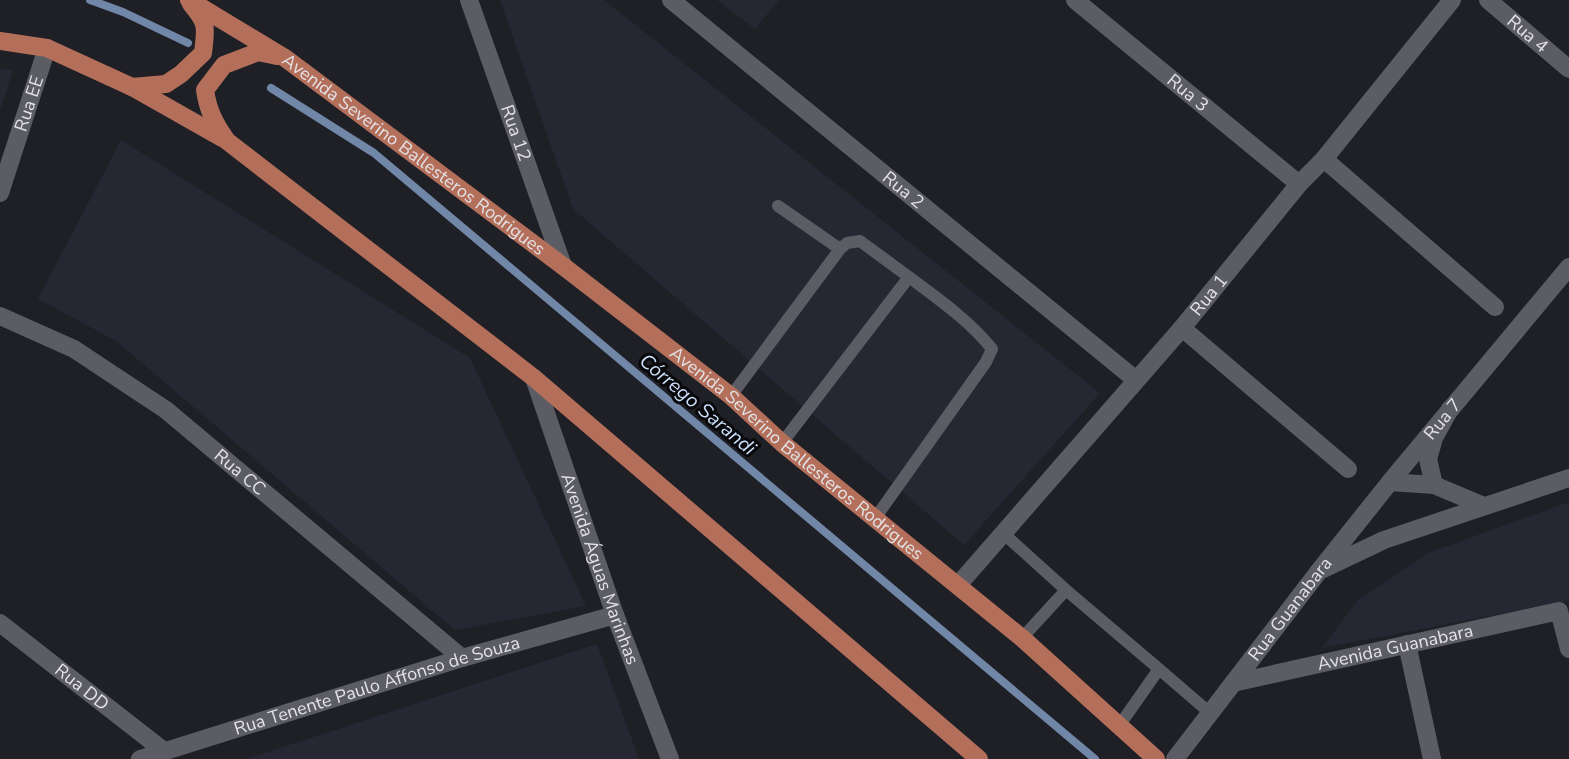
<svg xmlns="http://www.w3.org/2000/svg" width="1569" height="759" font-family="'Nunito Sans',sans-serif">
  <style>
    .built { fill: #272734 }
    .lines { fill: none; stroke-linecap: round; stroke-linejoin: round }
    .stream { stroke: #7187a7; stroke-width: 8 }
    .service { stroke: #5b5c64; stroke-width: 12 }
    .minor { stroke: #5b5c64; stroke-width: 18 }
    .tertiary { stroke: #5b5c64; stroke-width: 18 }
    .primary { stroke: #b46f5a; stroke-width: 18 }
    .labels { text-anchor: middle; stroke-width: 6; stroke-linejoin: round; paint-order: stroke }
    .street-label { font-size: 18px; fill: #e2e2e7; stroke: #09090c }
    .water-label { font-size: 20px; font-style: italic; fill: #cbdffa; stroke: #09090c }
  </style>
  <rect width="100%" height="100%" fill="#1f1f26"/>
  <path class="built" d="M500,0h104l496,393 -136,152 -391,-336z
    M717,0h62l-24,29z
    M0,69l13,1 -13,41z
    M121,140l349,218 116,248 -131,24 -339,-289 -78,-42z
    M1569,502v99l-247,47 35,-47 71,-48z
    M597,644l42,115h-393z"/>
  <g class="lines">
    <path class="stream" d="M90,0l33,12 65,31
      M271,88l103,65 721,606"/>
    <path class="service" d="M778,206l62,43
      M731,396l109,-147 7,-6 13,-2 49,36
      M782,443l127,-166c28,21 61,44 83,72l-6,13 -110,155
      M1003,533l63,57
      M1022,638l44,-48 93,79 -40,57
      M1159,669l51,44"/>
    <g class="minor">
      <path id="s1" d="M469,0l94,266"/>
      <path id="s2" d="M671,0l465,380"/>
      <path id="s3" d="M1075,0l224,184"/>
      <path id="s4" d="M1488,0l81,69"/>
      <path d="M1324,159l171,148"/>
      <path id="s5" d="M0,193l47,-145"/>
      <path id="s6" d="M0,316l74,33 92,61 296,248"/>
      <path d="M1182,328l166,141"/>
      <path id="s7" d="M534,378l81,237 55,144"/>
      <path id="s8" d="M1390,482l179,-215"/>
      <path id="s9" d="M959,584l223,-256 117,-144 25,-25 128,-159"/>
      <path id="s10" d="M0,623l164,128"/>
      <path d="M1407,644l25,115"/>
      <path id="s11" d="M1233,683l326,-72 10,38"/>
      <path id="s12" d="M140,759l322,-101 153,-43"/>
    </g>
    <g class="tertiary">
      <path d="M1434,485l-6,-26 6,-21 16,-29"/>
      <path d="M1323,569l61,-29 185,-62"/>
      <path id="s13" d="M1175,759l144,-188 71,-89 44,3 50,21"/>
    </g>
    <g class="primary">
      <path id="s14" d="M189,0l96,58 278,208 168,130 51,47 240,195 134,121"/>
      <path d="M0,41l47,7 85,39 90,51"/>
      <path d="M277,56l-19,-4 -34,13 -19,25c3,21 10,34 22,51l307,237 445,381"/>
      <path d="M132,87l34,-3 15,-10 22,-21c3,-26 5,-29 -12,-49"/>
    </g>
  </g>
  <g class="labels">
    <g class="street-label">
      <text dy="6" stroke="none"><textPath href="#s4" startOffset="52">Rua 4</textPath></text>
      <text dy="6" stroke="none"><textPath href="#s3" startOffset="146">Rua 3</textPath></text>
      <text dy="6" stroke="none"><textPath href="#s5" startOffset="94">Rua EE</textPath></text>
      <text dy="6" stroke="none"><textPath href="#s1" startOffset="141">Rua 12</textPath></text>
      <text dy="6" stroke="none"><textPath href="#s14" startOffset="273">Avenida Severino Ballesteros Rodrigues</textPath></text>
      <text dy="6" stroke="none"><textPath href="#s2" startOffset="300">Rua 2</textPath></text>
      <text dy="6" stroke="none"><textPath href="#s9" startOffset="382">Rua 1</textPath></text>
      <text dy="6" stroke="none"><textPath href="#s8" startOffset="82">Rua 7</textPath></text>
      <text dy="6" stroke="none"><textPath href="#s14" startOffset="759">Avenida Severino Ballesteros Rodrigues</textPath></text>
      <text dy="6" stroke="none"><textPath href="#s6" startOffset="288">Rua CC</textPath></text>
      <text dy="6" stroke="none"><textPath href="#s7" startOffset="202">Avenida Águas Marinhas</textPath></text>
      <text dy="6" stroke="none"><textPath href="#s13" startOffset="189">Rua Guanabara</textPath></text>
      <text dy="6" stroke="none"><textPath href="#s11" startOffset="166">Avenida Guanabara</textPath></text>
      <text dy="6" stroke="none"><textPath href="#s12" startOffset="248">Rua Tenente Paulo Affonso de Souza</textPath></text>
      <text dy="6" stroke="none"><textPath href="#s10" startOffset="104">Rua DD</textPath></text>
    </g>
    <g class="water-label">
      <text transform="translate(698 404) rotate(40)" y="7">Córrego Sarandi</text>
    </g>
  </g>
</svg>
